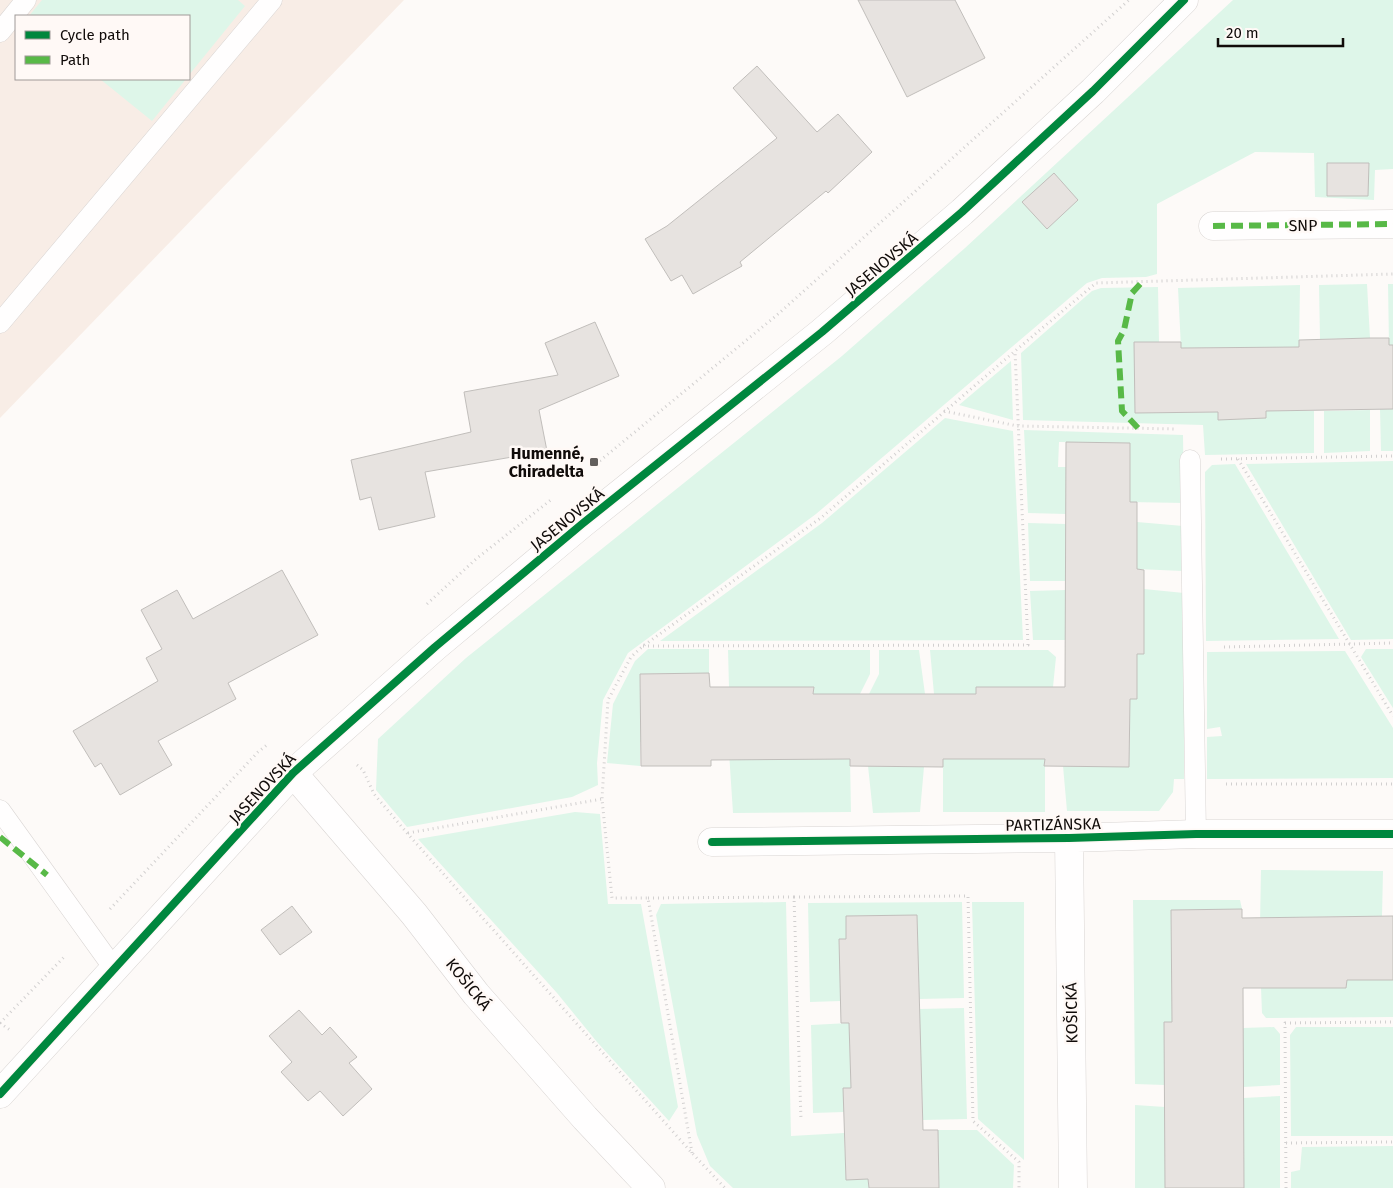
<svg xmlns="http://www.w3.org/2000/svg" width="1393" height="1188" font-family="'Fira Sans',sans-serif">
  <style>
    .built { fill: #f8ede6; fill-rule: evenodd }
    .green { fill: #def6e9 }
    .building { fill: #e7e3e0; stroke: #c1bebb }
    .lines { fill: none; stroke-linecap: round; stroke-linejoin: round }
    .lane-casing { stroke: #d9d5d3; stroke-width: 21 }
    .street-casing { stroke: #d9d5d3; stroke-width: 29 }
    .secondary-casing { stroke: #d9d5d3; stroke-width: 29 }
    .path { stroke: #d2d0d0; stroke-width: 3; stroke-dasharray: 1 4; stroke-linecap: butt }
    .lane { stroke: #fffefe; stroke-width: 20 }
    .street { stroke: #fffefe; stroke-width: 28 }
    .secondary { stroke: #fffefe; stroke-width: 28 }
    .quiet { stroke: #58b947; stroke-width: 6; stroke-dasharray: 12 6; stroke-linecap: butt }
    .cycleway-casing { stroke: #fff9f6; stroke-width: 11 }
    .cycleway { stroke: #00873e; stroke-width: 8 }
    .poi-dot { fill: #635f5d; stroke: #fff9f6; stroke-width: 2 }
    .labels { text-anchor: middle; stroke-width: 5; stroke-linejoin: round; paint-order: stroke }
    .street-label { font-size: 16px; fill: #100b09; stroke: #fff9f6 }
    .poi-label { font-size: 16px; font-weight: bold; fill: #100b09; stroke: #fff9f6; text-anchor: end }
  </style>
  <rect width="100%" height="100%" fill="#fdfaf8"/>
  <path class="built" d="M0,0h404l-404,418zM16,16h173v63h-173z"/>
  <path class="green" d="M42,0h196l7,6 -56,69v-59h-160z
    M1233,0h160v169l-18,1 -1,30 -59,-3 -1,-44 -59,-1 -98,52v70l-11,3 -44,1 -15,5 -271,231 -188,139 -25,47 -6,63 1,22 -26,12 -165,30 -31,-37 2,-51 88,-81 376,-302 123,-108z
    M100,79h86l-34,42z
    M1367,284l3,54 -50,1 -1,-54z
    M1388,284h5v61h-4z
    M1300,285l-1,62 -118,1 -3,-60z
    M1158,287l1,55h-25l2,71 82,-1 48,6v-7h48v42l-109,2 -2,-30 -180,-5 -2,-67 71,-62 9,-3z
    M1011,361l2,59 -54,-15z
    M1380,409h13v42h-12z
    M1370,410v41l-46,2v-42z
    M945,418l68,13 10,209 -363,1 162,-118z
    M1024,430l159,5 1,68 -54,-1v-59l-71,-1 -1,25h8v47l-38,-1z
    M1393,461v178l-42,1 -105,-176z
    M1235,464l104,175 -133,2 -1,-169 7,-7z
    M1137,522l46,4v45l-46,-2z
    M1028,523l38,1 -1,57h-35z
    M1144,589l40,4v186h-10l-1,13 -14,19h-92l-4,-45 66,1 1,-68h7v-45h7z
    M1066,590v50h-33l-3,-49z
    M648,649h61v24l-69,1v25l7,1v42h-7v24l-33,-3 6,-59 22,-43z
    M1366,649h27v59l-32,-51z
    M728,650h142v24l-10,20h-47l1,-7h-85z
    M879,650h40l6,44h-56l10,-20z
    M930,650h118l8,7 -3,30h-77v7h-42z
    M1345,651l48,77v50l-186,1v-42l15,-1 -2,-9 -13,2v-77z
    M729,752l121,7 1,53 -118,1z
    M943,759h102v53h-102z
    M868,766l56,1 -4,45 -47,1z
    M575,812l25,2 8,90h33l37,203 -9,14 -72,-79 -40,-49 -139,-154z
    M1261,870l122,1 -1,45 -83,1 -39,8z
    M1133,900h107l2,9 -71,1 1,112h-8l1,63 -30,-1z
    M786,902l5,234 53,-3 2,46h22l1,9h-136l-23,-22 -13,-31 -41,-220 5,-11z
    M962,902l2,96 -45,1 -2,-84 -70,1 -1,23h-7l2,62 -31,1 -2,-99z
    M972,902h52v258l-46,-41z
    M1347,980h46v37l-127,1 -4,-5 -1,-25h85z
    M964,1008l3,111 -44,1 -4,-111z
    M849,1023l2,65 -7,24 -31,1 -2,-88z
    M1274,1027l6,7v51l-37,2v-59z
    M1296,1027h97v109h-102l-1,-101z
    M1280,1096v92h-36l-1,-90z
    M1135,1105l30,2v81h-30z
    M938,1130h39l37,35 -1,23h-74z
    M1393,1146v42h-102v-16l9,-2 2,-23z"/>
  <path class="building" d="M858,0h97l30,58 -78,39z
    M757,66l60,66 21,-18 34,38 -44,41 -2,-2 -86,71 2,4 -49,28 -11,-19 -11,6 -26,-42 22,-13 110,-88 -44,-50z
    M1327,163h42l-1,33h-41z
    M1054,173l24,27 -31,29 -25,-27z
    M595,322l24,54 -80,34 8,41 -122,21 10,45 -56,13 -8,-33 -11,3 -9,-40 120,-28 -7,-40 94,-17 -13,-32z
    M1370,338h19v7h4v64l-127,2v7l-48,2v-8l-83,1 -1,-71h47v6l118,-1v-7z
    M1066,442l64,1v59h7v67l7,1v84h-7v45h-7l-1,68 -85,-1 1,-7h-102v8l-93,-1v-7l-139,1v6h-70l-1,-92 69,-1 1,14h104l-1,7h163v-7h89z
    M282,570l36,65 -90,48 8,16 -78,42 14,24 -52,30 -19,-32 -6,4 -22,-36 85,-50 -12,-23 16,-9 -21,-39 36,-20 16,29z
    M292,906l20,26 -32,23 -19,-25z
    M1242,909v9l151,-2v64h-46l-1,8h-103l1,200h-79l-1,-166h8l-1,-112z
    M917,915l6,215h15l1,58h-70l-1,-9 -22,1 -3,-92h8l-2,-65h-8l-2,-84h7v-23z
    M299,1010l23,25 8,-8 27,30 -8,6 23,26 -29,27 -23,-25 -12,10 -27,-29 11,-10 -23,-26z"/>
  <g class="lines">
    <defs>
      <path id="lane" d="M0,32l26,-32
        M0,323l272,-323
        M1190,460l6,374
        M0,810l115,160"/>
      <path id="street" d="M1213,226l180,-2
        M293,773l121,141 62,80 109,124 66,70
        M1069,838l4,350
        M712,842l357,-4 127,-4h197"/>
      <path id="secondary" d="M0,1094l293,-321 142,-126 147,-123 240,-192 140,-120 131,-121 91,-91"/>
    </defs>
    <use href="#lane" class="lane-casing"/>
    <use href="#street" class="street-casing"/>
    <use href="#secondary" class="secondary-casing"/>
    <path class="path" d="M944,411l74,15 159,3
      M1221,459l172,-3
      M1238,459l155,257
      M596,464l181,-149 352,-315
      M427,604l49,-45 76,-60
      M643,646l385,-1 -13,-294
      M1224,647l169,-4
      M357,765l6,5 11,24 33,39 285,320 33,35
      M1226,784h167
      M408,833l194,-34
      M794,897l174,-1 5,225 46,41v26
      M648,898l146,-1 7,223
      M110,909l148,-157 10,-8
      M0,1023l66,-68
      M0,1023l10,7
      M1286,1143l107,-1
      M692,1153l-44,-255h-36l-10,-99 6,-99 23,-43 12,-11 179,-129 193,-166 81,-68 297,-9
      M1286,1188l-1,-165 108,-1"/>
    <use href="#lane" class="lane"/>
    <use href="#street" class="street"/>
    <use href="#secondary" class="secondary"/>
    <path class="quiet" d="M1213,226l180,-2
      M1138,428l-16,-17 -4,-70 6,-11 8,-37 11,-12
      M0,837l47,38"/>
    <defs>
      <path id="cycleway" d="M712,842l357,-4 127,-4h197
        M0,1094l293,-321 142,-126 147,-123 240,-192 140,-120 131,-121 91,-91"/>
    </defs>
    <use href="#cycleway" class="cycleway-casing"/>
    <use href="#cycleway" class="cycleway"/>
  </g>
  <rect class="poi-dot" x="589" y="457" width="10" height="10" rx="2.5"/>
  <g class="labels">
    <g class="street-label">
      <text transform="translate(1303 225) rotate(-1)" y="6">SNP</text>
      <text transform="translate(881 264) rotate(-40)" y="6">JASENOVSKÁ</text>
      <text transform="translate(567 519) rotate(-39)" y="6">JASENOVSKÁ</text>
      <text transform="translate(262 788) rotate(-47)" y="6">JASENOVSKÁ</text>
      <text transform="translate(1053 824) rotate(-1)" y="6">PARTIZÁNSKA</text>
      <text transform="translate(469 984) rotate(51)" y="6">KOŠICKÁ</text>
      <text transform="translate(1071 1013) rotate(-91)" y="6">KOŠICKÁ</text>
    </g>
    <g class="poi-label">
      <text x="584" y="459">Humenné,<tspan x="584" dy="18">Chiradelta</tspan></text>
    </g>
  </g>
  <rect x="15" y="15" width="175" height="65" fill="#fff9f6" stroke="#9f9a97"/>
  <rect x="25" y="31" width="25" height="8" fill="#00873e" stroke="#9f9a97"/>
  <text x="60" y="40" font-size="15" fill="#100b09">Cycle path</text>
  <rect x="25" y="56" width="25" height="8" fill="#58b947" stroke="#9f9a97"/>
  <text x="60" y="65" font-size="15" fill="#100b09">Path</text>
  <path d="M1218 38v8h125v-8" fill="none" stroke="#100b09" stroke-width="2.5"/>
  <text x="1226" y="38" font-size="15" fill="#100b09" stroke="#fff9f6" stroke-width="4" paint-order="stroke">20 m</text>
</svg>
